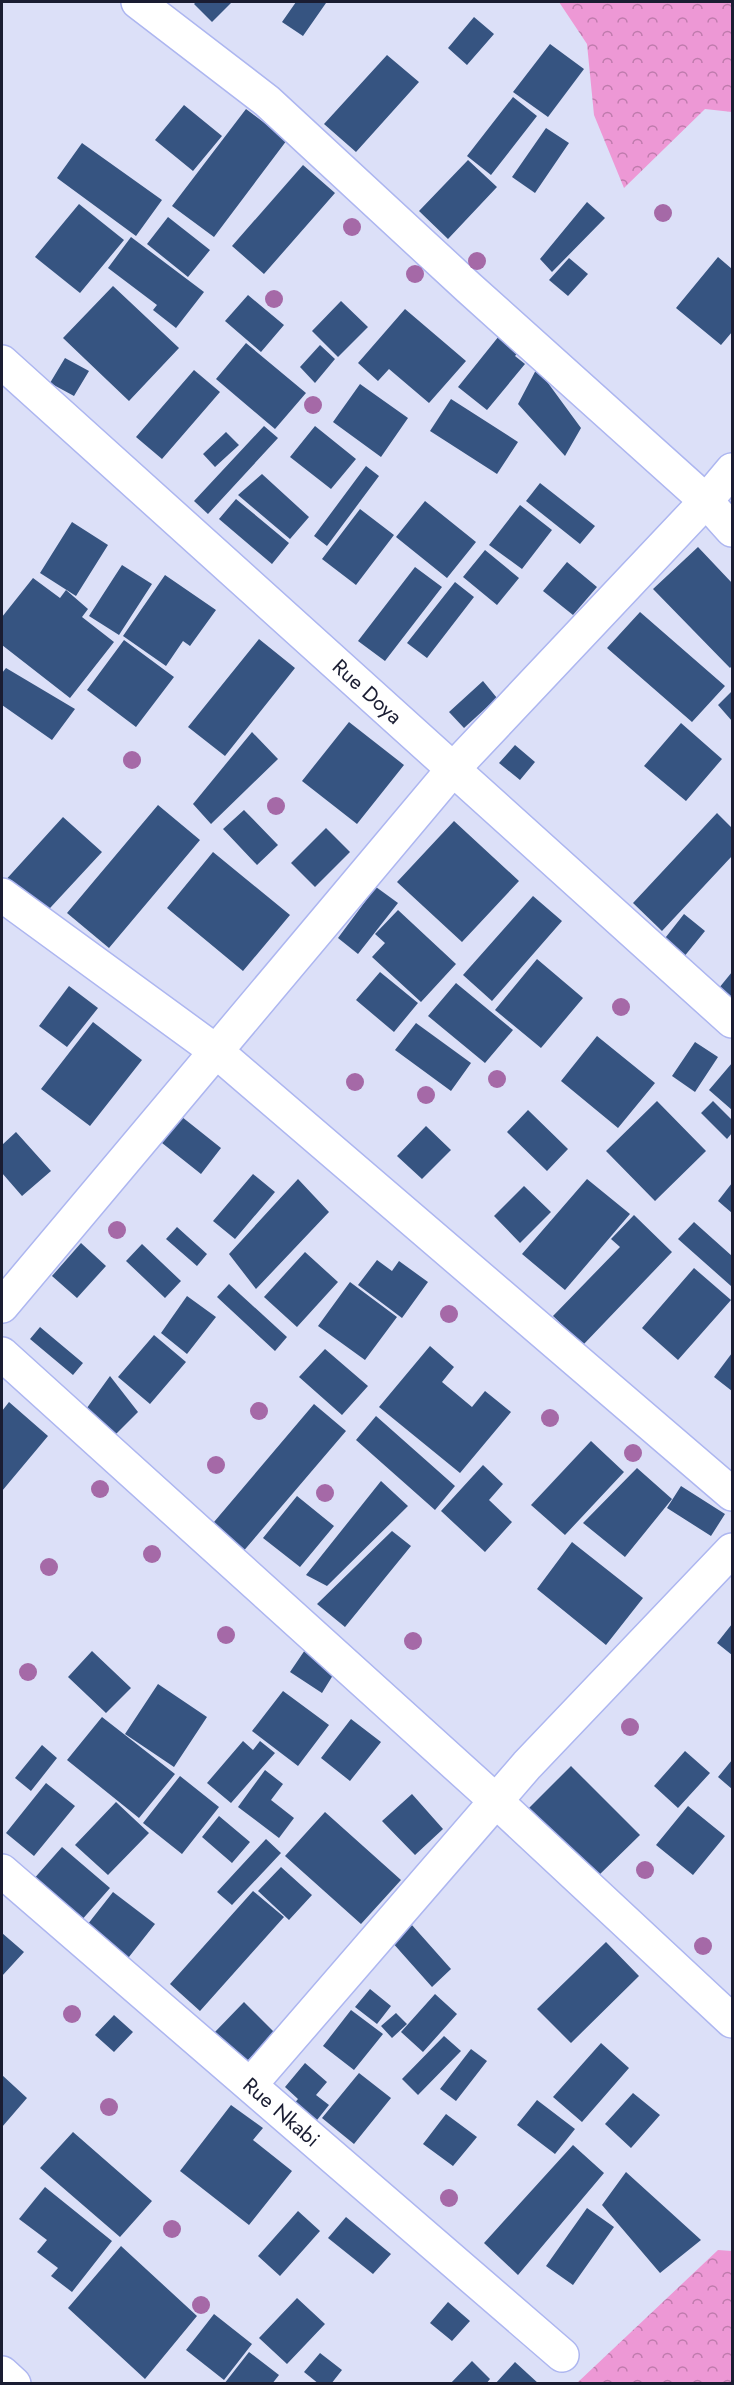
<svg xmlns="http://www.w3.org/2000/svg" width="734" height="2385" font-family="Jost,sans-serif">
  <style>
    .forest { fill: url(#forest-crowns) }
    .building { fill: #365481 }
    .lines { fill: none; stroke-linecap: round; stroke-linejoin: round }
    .minor-casing { stroke: #adb6f0; stroke-width: 36 }
    .minor { stroke: #fff; stroke-width: 33 }
    .tree { fill: #a569a7 }
    .labels { text-anchor: middle; stroke-width: 6; stroke-linejoin: round; paint-order: stroke }
    .street-label { font-size: 21px; fill: #1a1d32; stroke: #fff }
  </style>
  <defs>
    <pattern id="forest-crowns" width="20" height="18" patternUnits="userSpaceOnUse" patternTransform="scale(1.5)"><rect width="20" height="18" fill="#ed98d5"/><path d="M2 6a3 3 0 1 1 6 0M12 15a3 3 0 1 1 6 0" fill="none" stroke="#bf7bad"/></pattern>
  </defs>
  <rect width="100%" height="100%" fill="#dce0f8"/>
  <path class="forest" d="M559,2h173v110l-27,-3 -81,79 -30,-73 -7,-71z
    M718,2250l14,1v132h-155z"/>
  <path class="building" d="M196,2h36l-20,20 -18,-18z
    M296,2h27l3,1 -23,33 -21,-14z
    M474,17l20,17 -27,31 -19,-17z
    M550,44l34,25 -36,48 -35,-25z
    M387,55l32,27 -63,70 -32,-28z
    M513,97l24,19 -46,59 -24,-19z
    M184,105l38,31 -29,35 -38,-31z
    M246,109l41,31 -73,97 -42,-31z
    M546,128l23,15 -34,50 -23,-16z
    M82,143l80,57 -26,36 -79,-58z
    M468,160l29,27 -49,52 -29,-28z
    M303,165l32,28 -71,81 -32,-28z
    M587,202l18,16 -53,54 -12,-13z
    M79,204l45,36 -44,53 -45,-36z
    M168,217l42,33 -22,27 -41,-33z
    M131,237l73,55 -28,36 -23,-18 4,-5 -49,-37z
    M718,257l14,12v63l-11,13 -45,-37z
    M569,258l19,16 -20,22 -19,-16z
    M113,286l66,62 -50,53 -66,-63z
    M248,295l36,30 -23,27 -36,-31z
    M341,301l27,26 -30,30 -26,-26z
    M405,309l61,52 -37,42 -40,-34 -11,12 -20,-18z
    M503,331l20,16 -8,9 10,8 -38,46 -29,-23z
    M246,343l60,50 -31,36 -59,-50z
    M320,345l15,14 -20,24 -15,-16z
    M65,358l24,13 -15,25 -24,-13z
    M537,368l44,60 -16,28 -47,-52z
    M194,370l26,22 -58,67 -26,-22z
    M360,384l48,34 -27,39 -48,-35z
    M451,399l67,43 -21,32 -67,-43z
    M264,426l14,12 -70,76 -14,-13z
    M315,426l41,33 -25,30 -41,-32z
    M226,432l13,13 -24,22 -12,-13z
    M366,466l13,10 -52,70 -13,-10z
    M262,474l47,43 -19,22 -52,-44z
    M540,483l55,43 -15,18 -54,-43z
    M236,499l53,44 -17,21 -53,-45z
    M425,501l51,41 -29,36 -51,-41z
    M520,505l32,25 -30,39 -33,-24z
    M360,509l34,26 -38,50 -34,-26z
    M72,522l36,23 -32,51 -36,-23z
    M698,547l34,36v83l-2,2 -77,-79z
    M485,550l34,28 -22,27 -34,-28z
    M567,562l30,25 -24,28 -30,-24z
    M122,565l30,19 -33,51 -30,-19z
    M415,567l27,20 -57,74 -27,-20z
    M165,575l51,35 -26,36 -7,-5 -17,25 -43,-30z
    M33,578l27,20 6,-8 22,19 -6,8 32,25 -44,56 -68,-53v-28z
    M455,582l19,15 -47,61 -20,-15z
    M640,612l85,74 -33,36 -85,-74z
    M259,639l36,29 -70,88 -37,-29z
    M124,640l50,37 -38,50 -49,-37z
    M6,668l69,41 -23,31 -50,-35v-32z
    M483,681l14,17 -33,30 -15,-16z
    M732,691v30l-14,-16z
    M349,722l55,43 -47,59 -55,-43z
    M681,723l41,36 -36,42 -42,-35z
    M252,732l26,27 -67,65 -18,-20z
    M515,745l20,17 -15,18 -21,-17z
    M158,805l42,35 -91,108 -42,-35z
    M244,810l34,35 -21,20 -34,-36z
    M717,813l15,15v28l-70,75 -29,-28z
    M63,817l39,35 -64,69 -36,-37z
    M454,821l65,60 -57,61 -65,-60z
    M326,828l24,24 -35,35 -24,-24z
    M213,852l77,63 -47,56 -76,-63z
    M376,887l22,16 -40,51 -20,-16z
    M533,896l29,25 -70,80 -29,-26z
    M398,910l58,54 -35,38 -49,-45 13,-14 -10,-9z
    M684,914l21,17 -22,27 -21,-16z
    M537,959l46,39 -42,50 -46,-38z
    M380,972l38,31 -24,29 -38,-32z
    M732,972v27l-13,-11z
    M456,983l57,47 -28,33 -57,-47z
    M69,986l29,22 -31,39 -28,-21z
    M93,1022l49,38 -52,66 -49,-37z
    M416,1023l55,40 -20,28 -56,-41z
    M597,1036l58,47 -37,45 -57,-47z
    M695,1042l23,15 -23,35 -23,-16z
    M732,1063v47l-23,-20z
    M657,1101l49,50 -51,50 -49,-50z
    M713,1101l19,19v13l-5,6 -26,-26z
    M172,1109l49,39 -20,26 -49,-39z
    M528,1110l40,39 -21,22 -40,-39z
    M426,1126l25,24 -29,29 -25,-23z
    M16,1132l35,39 -29,25 -20,-23v-28z
    M253,1174l22,18 -40,47 -22,-18z
    M298,1179l31,33 -73,77 -27,-35z
    M587,1179l43,35 -65,76 -43,-36z
    M732,1183v30l-14,-12z
    M524,1186l27,26 -31,31 -26,-27z
    M634,1215l38,37 -89,93 -30,-29 67,-69 -9,-8z
    M694,1222l38,34 -1,30 -53,-47z
    M177,1227l30,27 -10,12 -31,-27z
    M81,1243l25,23 -29,32 -25,-22z
    M142,1244l39,37 -16,17 -39,-37z
    M305,1252l33,30 -41,45 -33,-30z
    M377,1260l15,11 7,-10 29,21 -26,36 -44,-33z
    M694,1268l37,32 -53,60 -36,-32z
    M350,1282l47,35 -32,43 -47,-34z
    M229,1284l58,53 -12,14 -58,-54z
    M187,1296l29,21 -29,37 -26,-21z
    M40,1327l43,36 -10,12 -43,-36z
    M154,1335l32,27 -36,42 -32,-27z
    M430,1346l24,21 -12,15 30,25 13,-16 26,21 -51,61 -81,-66z
    M325,1349l43,37 -26,29 -43,-38z
    M732,1353v38l-18,-14z
    M110,1376l28,36 -28,28 -26,-28z
    M9,1402l39,34 -46,55v-80z
    M314,1404l32,27 -111,130 -32,-26z
    M376,1416l79,70 -20,24 -79,-70z
    M591,1441l33,31 -59,63 -34,-30z
    M483,1465l20,19 -14,16 23,22 -27,30 -44,-41z
    M637,1468l35,31 -47,58 -42,-34z
    M381,1481l27,25 -81,80 -21,-11z
    M681,1486l44,28 -14,22 -44,-28z
    M297,1496l37,30 -34,41 -37,-29z
    M392,1531l19,15 -66,81 -28,-23z
    M572,1542l71,56 -37,47 -69,-56z
    M732,1624v31l-15,-12z
    M307,1647l31,20 -16,26 -32,-21z
    M92,1651l39,37 -25,25 -38,-36z
    M158,1684l49,33 -33,50 -49,-33z
    M283,1691l46,34 -31,41 -46,-35z
    M102,1717l73,57 -36,44 -72,-58z
    M351,1719l30,23 -31,39 -29,-23z
    M243,1741l10,9 7,-9 15,12 -44,50 -24,-20z
    M42,1745l15,13 -26,33 -16,-13z
    M685,1751l25,22 -32,35 -24,-22z
    M732,1760v29l-14,-12z
    M571,1766l69,69 -44,43 -69,-68z
    M265,1770l18,14 -12,16 23,18 -15,20 -41,-31z
    M180,1776l39,31 -37,47 -39,-31z
    M46,1783l29,23 -41,50 -28,-23z
    M412,1794l31,35 -28,26 -33,-34z
    M116,1802l33,31 -41,42 -33,-30z
    M688,1806l37,30 -32,39 -37,-30z
    M325,1812l76,68 -40,44 -76,-68z
    M219,1816l31,26 -18,21 -30,-26z
    M266,1839l15,14 -49,52 -15,-13z
    M62,1847l48,41 -30,34 -48,-41z
    M281,1867l31,28 -23,25 -31,-29z
    M253,1891l31,26 -84,94 -30,-27z
    M113,1892l42,32 -30,38 -41,-33z
    M411,1924l40,45 -19,18 -41,-46z
    M2,1933l22,19 -22,24z
    M606,1942l33,34 -68,67 -34,-34z
    M370,1989l21,17 -14,18 -22,-17z
    M435,1994l22,20 -34,38 -22,-20z
    M244,2002l31,31 -31,31 -31,-30z
    M351,2010l32,24 -29,36 -31,-24z
    M396,2013l11,11 -15,14 -11,-12z
    M114,2015l19,17 -19,20 -19,-17z
    M444,2036l17,15 -43,44 -16,-16z
    M601,2043l28,25 -47,54 -29,-25z
    M471,2049l16,12 -31,40 -16,-12z
    M305,2063l22,19 -11,13 13,10 -20,25 -22,-18 11,-13 -13,-12z
    M359,2073l32,25 -37,46 -32,-26z
    M2,2075l25,23 -25,29z
    M633,2093l27,22 -29,33 -26,-24z
    M537,2100l38,29 -20,25 -38,-29z
    M231,2105l32,23 -10,12 39,31 -43,54 -69,-54z
    M446,2114l31,23 -24,29 -30,-22z
    M73,2132l79,69 -32,36 -80,-69z
    M573,2145l31,28 -86,102 -34,-32z
    M626,2172l75,68 -41,33 -58,-68z
    M45,2187l67,54 -40,51 -21,-16 7,-8 -21,-16 10,-12 -28,-21z
    M587,2208l27,19 -41,58 -27,-19z
    M298,2211l22,20 -40,45 -22,-20z
    M346,2217l45,37 -18,20 -45,-36z
    M121,2246l76,70 -52,63 -77,-71z
    M297,2298l28,26 -38,40 -28,-26z
    M448,2302l22,19 -18,20 -22,-18z
    M214,2314l38,30 -28,36 -38,-30z
    M249,2352l30,23 -7,9h-48z
    M320,2353l22,17 -11,14h-12l-15,-12z
    M472,2361l18,18 -4,5h-36z
    M515,2362l24,22h-44z"/>
  <g class="lines">
    <defs>
      <g id="minor">
        <path d="M138,2l129,99 201,186 238,214 26,29"/>
        <path id="s1" d="M2,362l730,659"/>
        <path d="M2,895l215,157 515,442"/>
        <path d="M2,1306l452,-538 252,-267 26,-31"/>
        <path d="M2,1354l494,447 236,220"/>
        <path id="s2" d="M2,1871l560,484"/>
        <path d="M251,2084l276,-319 205,-215"/>
        <path d="M2,2373l12,11"/>
      </g>
    </defs>
    <use href="#minor" class="minor-casing"/>
    <use href="#minor" class="minor"/>
  </g>
  <g class="tree">
    <circle cx="663" cy="213" r="9"/>
    <circle cx="352" cy="227" r="9"/>
    <circle cx="477" cy="261" r="9"/>
    <circle cx="415" cy="274" r="9"/>
    <circle cx="274" cy="299" r="9"/>
    <circle cx="313" cy="405" r="9"/>
    <circle cx="132" cy="760" r="9"/>
    <circle cx="276" cy="806" r="9"/>
    <circle cx="621" cy="1007" r="9"/>
    <circle cx="497" cy="1079" r="9"/>
    <circle cx="355" cy="1082" r="9"/>
    <circle cx="426" cy="1095" r="9"/>
    <circle cx="117" cy="1230" r="9"/>
    <circle cx="449" cy="1314" r="9"/>
    <circle cx="259" cy="1411" r="9"/>
    <circle cx="550" cy="1418" r="9"/>
    <circle cx="633" cy="1453" r="9"/>
    <circle cx="216" cy="1465" r="9"/>
    <circle cx="100" cy="1489" r="9"/>
    <circle cx="325" cy="1493" r="9"/>
    <circle cx="152" cy="1554" r="9"/>
    <circle cx="49" cy="1567" r="9"/>
    <circle cx="226" cy="1635" r="9"/>
    <circle cx="413" cy="1641" r="9"/>
    <circle cx="28" cy="1672" r="9"/>
    <circle cx="630" cy="1727" r="9"/>
    <circle cx="645" cy="1870" r="9"/>
    <circle cx="703" cy="1946" r="9"/>
    <circle cx="72" cy="2014" r="9"/>
    <circle cx="109" cy="2107" r="9"/>
    <circle cx="449" cy="2198" r="9"/>
    <circle cx="172" cy="2229" r="9"/>
    <circle cx="201" cy="2305" r="9"/>
  </g>
  <g class="labels">
    <g class="street-label">
      <text dy="7" stroke="none"><textPath href="#s1" startOffset="492">Rue Doya</textPath></text>
      <text dy="7" stroke="none"><textPath href="#s2" startOffset="369">Rue Nkabi</textPath></text>
    </g>
  </g>
  <rect width="734" height="2385" fill="none" stroke="#1a1d32" stroke-width="6"/>
</svg>
